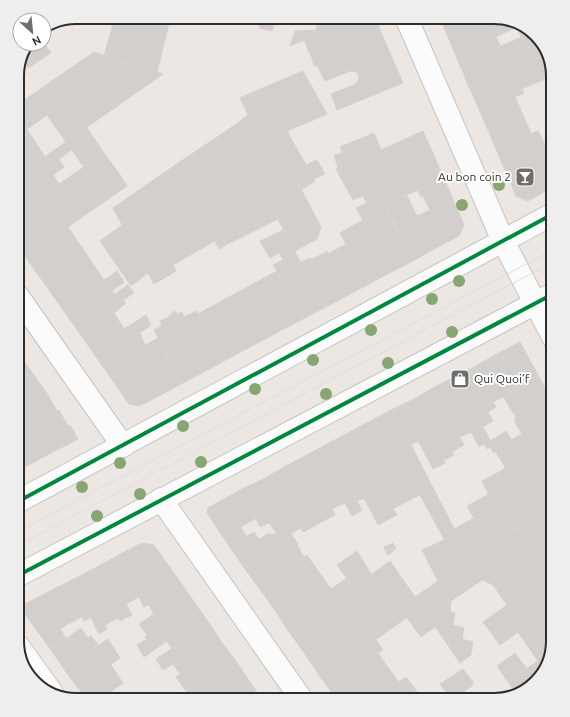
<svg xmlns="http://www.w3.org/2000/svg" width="570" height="717" font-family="Ubuntu,sans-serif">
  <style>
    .building { fill: #d2cfcc; stroke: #d7d2ce }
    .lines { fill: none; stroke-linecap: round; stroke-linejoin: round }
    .minor-casing { stroke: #c5c4c3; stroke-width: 24 }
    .secondary-casing { stroke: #c5c4c3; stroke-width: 24 }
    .minor { stroke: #fcfbfb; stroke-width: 22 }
    .secondary { stroke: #fcfbfb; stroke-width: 22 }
    .tram { stroke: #dedee0; stroke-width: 1 }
    .cycleway-casing { stroke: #fff; stroke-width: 6 }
    .cycleway { stroke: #00873e; stroke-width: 4 }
    .tree { fill: #88a672 }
    .labels { text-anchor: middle; stroke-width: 4; stroke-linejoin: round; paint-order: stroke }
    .poi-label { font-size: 12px; fill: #2d2d2d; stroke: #fff; text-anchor: end }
    .rim { fill: none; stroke: #2d2d2d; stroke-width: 2 }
  </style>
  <rect width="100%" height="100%" fill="#ece7e2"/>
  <path class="building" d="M115,17h25l-12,46 -24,-8z
    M140,17h6l23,7 -12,48 -29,-9z
    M249,17h27l-4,14 -13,-3 1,-4 -12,-3z
    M330,17h28l-41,18 -1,-5 2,-8z
    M358,17h17l8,20 -68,29 -11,-26z
    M447,17h50l4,3 -51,22 -9,-22z
    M503,19l20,6 5,9 -7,3 -4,-10 -21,10 4,8 -41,18 -9,-21z
    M51,27l-4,11h-3v-9z
    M316,30l1,5 -27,11 5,-15z
    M532,33l11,10 3,11 -77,33 -10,-24z
    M383,37l20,46 -66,27 -6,-16 25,-10 3,-6 -2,-6 -7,-1 -25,10 -8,-16z
    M44,43l7,10 -23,15 -5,-8 8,-16z
    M94,52l30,10 -107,74v-31z
    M546,54l7,22 -75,31 -9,-20z
    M124,62l39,12 -97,68 -19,-27z
    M303,71l24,43 -40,17 28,50 -14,9 -50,-97z
    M522,89l2,4 -9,4 7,16 -35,15 -9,-21z
    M251,93l70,134 -4,12 -22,12 -66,-122 19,-14 -8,-17z
    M522,113l9,20 -35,16 -9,-21z
    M87,128l17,25 -21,13 -17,-24z
    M27,129l18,28 -28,19v-40z
    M229,129l49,90 -52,26 -45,-84z
    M423,131l10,22 -40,18 -10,-22z
    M538,131l15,29v28l-9,4 -26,-53z
    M374,133l7,17 -34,14 -7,-17z
    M518,139l26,53 -16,9 -12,-5 -20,-47z
    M66,142l5,8 -12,9 5,8 -11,8 6,9 -42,29v-37z
    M553,143v17l-7,-14z
    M383,149l10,22 -45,20 -12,-22z
    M104,153l16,22 -103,70v-32z
    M342,153l5,11 -9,4 -4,-13z
    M433,153l11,26 -49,21 -13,-24z
    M317,160l8,14 -11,5 -8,-14z
    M181,161l45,84 -7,4 -4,-8 -42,24 3,6 -22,13 -6,-11 -17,13 -31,-45 22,-16 -9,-17z
    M120,175l7,11 -59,41 36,53 13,-9 7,11 -12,9 3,4 -42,29 -56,-79z
    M382,176l23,42 -10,6 -24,-44z
    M444,179l6,13 14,33 -34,-15 -7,-14 -2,1 -4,-8z
    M371,180l42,81 -22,11 -35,-64 11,-5 -4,-7 -10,4 -5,-9z
    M406,194l28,55 -21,12 -18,-37 10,-6 -10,-18z
    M430,210l34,15 -5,11 -25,13 -17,-33z
    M363,220l28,52 -22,12 -29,-51z
    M283,230l16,29 -22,12 -4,-6 10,-5 -4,-7 -9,5 -10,-17z
    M346,244l23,40 -43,23 -25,-45 9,-4 1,2 16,-9 1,3z
    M299,259l27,48 -23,12 -26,-48z
    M277,271l26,48 -40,21 -25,-48z
    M128,285l6,8 -11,7 3,3 -12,10 10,16 22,-14 5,10 -52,36 -26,-37z
    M238,292l25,48 -39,21 -26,-47z
    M175,311l2,3 5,-2 2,5 12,-6 28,50 -22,12 -31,-59z
    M172,315l30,58 -21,11 -27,-54 8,-4 -2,-5z
    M140,333l5,12 13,-7 5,12 -22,12 -12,-21z
    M129,341l30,55 -20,10 -10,-2 -30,-43z
    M520,342l19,35 -24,14 -20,-36z
    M17,350l14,21 -14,10z
    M163,350l18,34 -22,12 -18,-34z
    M495,355l20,36 -22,11 -19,-35z
    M474,367l22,40 -8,5 5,9 -10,6 -27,-51z
    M31,371l17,24 -31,21v-35z
    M456,376l27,51 13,24 -2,2 -4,-6 -3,2 -3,-5 -5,3 -8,-15 -11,5 -27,-49z
    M539,377l9,16 -35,20 -10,-17z
    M433,388l31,57 -12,7 2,3 -10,5 -32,-60z
    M548,393l5,9v15l-31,17 -8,-14 2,-2 -2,-5z
    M48,395l9,16 2,-1 9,16 2,-1 8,14 -61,32v-55z
    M412,400l33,63 -12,6 -15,-28 -7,4 -20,-35z
    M391,410l20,35 46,89 -13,5 -24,-44 -20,10 -41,-78z
    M553,417v25l-34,20 -12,-20z
    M359,427l41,78 -7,4 4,6 -19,10 -14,-27 -7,3 -30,-57z
    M506,431l6,9 -5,2 12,20 -13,7 -16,-28z
    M553,442v32l-43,24 -13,-25 8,-5 1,1z
    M327,444l35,66 -10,6 -7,-13 -13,6 -27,-53z
    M305,456l30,59 -19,10 -32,-58z
    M284,467l32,58 -13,7 -2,-4 -10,5 -28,-54z
    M497,473l13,25 -15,9 -13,-26z
    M553,474v35l-28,15 -15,-26z
    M263,479l20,39 -7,3 -1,-1 -15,7 -20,-37z
    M240,490l15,29 -14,8 5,9 -15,13 -24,-36 1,-5z
    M489,494l6,13 -21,11 -7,-12z
    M510,498l15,26 -32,19 2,3 -25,13 -16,-30z
    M553,509v119l-60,-85z
    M283,518l10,19 -11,6 -13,-21 6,-2 1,1z
    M254,532l5,7 9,-5h8l6,9 -37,26 -14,-20 15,-13z
    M457,534l13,25 -32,22 -16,-31z
    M293,537l5,7 -11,7 -5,-8z
    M142,543l12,2 29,41 -26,14 -29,-50z
    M282,543l14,20 -37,25 -14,-19z
    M393,543l3,5 -4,2 1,2 -6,3 -3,-8z
    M297,545l7,12 -8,6 -9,-12z
    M495,546l58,82v13l-3,11 -12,9 -20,-29 -18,13 -17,-23 24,-17 -14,-20 -11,-5 -12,-21z
    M128,550l29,50 -13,7 -5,-10 -13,7 6,11 -12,6 -27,-52z
    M357,551l14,23 -18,13 -16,-22z
    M307,555l14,20 -47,34 -15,-21z
    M470,559l12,21 -31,21 -13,-20z
    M390,561l32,46 -101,71 -16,-24 62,-43 -15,-23z
    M93,569l25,49 -13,7 2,4 -8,5 -27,-54z
    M321,575l10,14 16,-11 6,9 -24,17 -17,-22z
    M72,580l18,38 -6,3 -2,-4 -14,7 -18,-33z
    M438,581l13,20 -1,11 5,1 -2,12 11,3 -2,11 11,3 -2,13 -11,8 -45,-66z
    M312,582l17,22 -40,28 -15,-23z
    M183,586l12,17 -48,32 -8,-11 15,-10 -5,-9z
    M352,588l15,23 -62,43 -16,-22z
    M50,591l18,33 -8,5 7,10 -16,11 -29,-40 1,-5z
    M195,603l14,20 -37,26 -5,-8 -23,16 -7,-12 10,-6 -2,-2 2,-2z
    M422,607l13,20 -14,10 -14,-19z
    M209,623l14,21 -43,30 -7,-10 -10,6 -7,-11z
    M81,628l7,10 3,-2 7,9 -34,24 -13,-19z
    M108,639l12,19 -42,30 -14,-19z
    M376,640l7,10 -5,3 6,9 -48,36 -15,-20z
    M223,644l15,20 -47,34 -15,-21z
    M550,652l-3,15 -20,23 -11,3 -8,-11z
    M515,653l11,15 -18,14 -11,-16z
    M384,662l15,20 -26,18h-36l-1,-2z
    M238,664l14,21 -23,15h-14l-1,-2 -2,2h-20l-1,-2z
    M111,665l12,18 -23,17h-14l-8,-12z
    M463,669l10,13 -1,4 -20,14 -12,-16z
    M406,677l15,20 -5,3h-43z
    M252,685l11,15h-34z
    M150,694l5,6h-14z"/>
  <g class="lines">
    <defs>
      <path id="minor" d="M406,17l97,224 50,96
        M17,295l106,151
        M161,499l141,201
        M19,647l33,46"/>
      <path id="secondary" d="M17,502l536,-288
        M17,576l536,-282"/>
    </defs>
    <use href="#minor" class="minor-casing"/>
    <use href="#secondary" class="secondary-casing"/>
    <use href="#minor" class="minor"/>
    <use href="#secondary" class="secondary"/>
    <path class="tram" d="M17,532l536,-282
      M17,546l536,-284"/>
    <defs>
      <path id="cycleway" d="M17,502l536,-288
        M17,576l536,-282"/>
    </defs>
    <use href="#cycleway" class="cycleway-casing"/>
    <use href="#cycleway" class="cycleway"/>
  </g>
  <g class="tree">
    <circle cx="499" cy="185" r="6"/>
    <circle cx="462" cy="205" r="6"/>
    <circle cx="459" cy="281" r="6"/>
    <circle cx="432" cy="299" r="6"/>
    <circle cx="371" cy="330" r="6"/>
    <circle cx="452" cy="332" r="6"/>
    <circle cx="313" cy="360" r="6"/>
    <circle cx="388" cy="363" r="6"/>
    <circle cx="255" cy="389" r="6"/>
    <circle cx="326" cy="394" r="6"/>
    <circle cx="183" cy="426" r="6"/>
    <circle cx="201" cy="462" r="6"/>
    <circle cx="120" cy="463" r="6"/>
    <circle cx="82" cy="487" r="6"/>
    <circle cx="140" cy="494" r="6"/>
    <circle cx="97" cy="516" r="6"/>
  </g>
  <defs>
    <symbol id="bar-square" viewBox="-11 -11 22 22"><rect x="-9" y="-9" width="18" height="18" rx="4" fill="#706e6c" stroke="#fff"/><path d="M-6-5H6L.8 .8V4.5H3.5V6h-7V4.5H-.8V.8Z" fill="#fff"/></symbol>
    <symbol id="shop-square" viewBox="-11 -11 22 22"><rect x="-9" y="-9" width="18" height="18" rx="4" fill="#706e6c" stroke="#fff"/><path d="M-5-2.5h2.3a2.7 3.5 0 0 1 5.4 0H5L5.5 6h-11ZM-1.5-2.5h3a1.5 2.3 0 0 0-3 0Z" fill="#fff"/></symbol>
  </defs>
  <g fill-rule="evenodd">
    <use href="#bar-square" x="514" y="166" width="22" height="22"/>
    <use href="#shop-square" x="449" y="368" width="22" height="22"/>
  </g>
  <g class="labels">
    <g class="poi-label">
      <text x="511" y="181">Au bon coin 2</text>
      <text x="474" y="383" text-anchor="start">Qui Quoi’f</text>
    </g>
  </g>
  <path d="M0 0H570V717H0ZM76 24H494A52 52 0 0 1 546 76V641A52 52 0 0 1 494 693H76A52 52 0 0 1 24 641V76A52 52 0 0 1 76 24Z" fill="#eee" fill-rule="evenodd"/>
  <path class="rim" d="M76 24H494A52 52 0 0 1 546 76V641A52 52 0 0 1 494 693H76A52 52 0 0 1 24 641V76A52 52 0 0 1 76 24Z"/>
  <g transform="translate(32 32) rotate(153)"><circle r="19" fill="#ffffff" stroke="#ababab"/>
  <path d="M0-3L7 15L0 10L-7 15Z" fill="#706e6c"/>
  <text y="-6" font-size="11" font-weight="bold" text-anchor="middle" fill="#2d2d2d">N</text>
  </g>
</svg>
